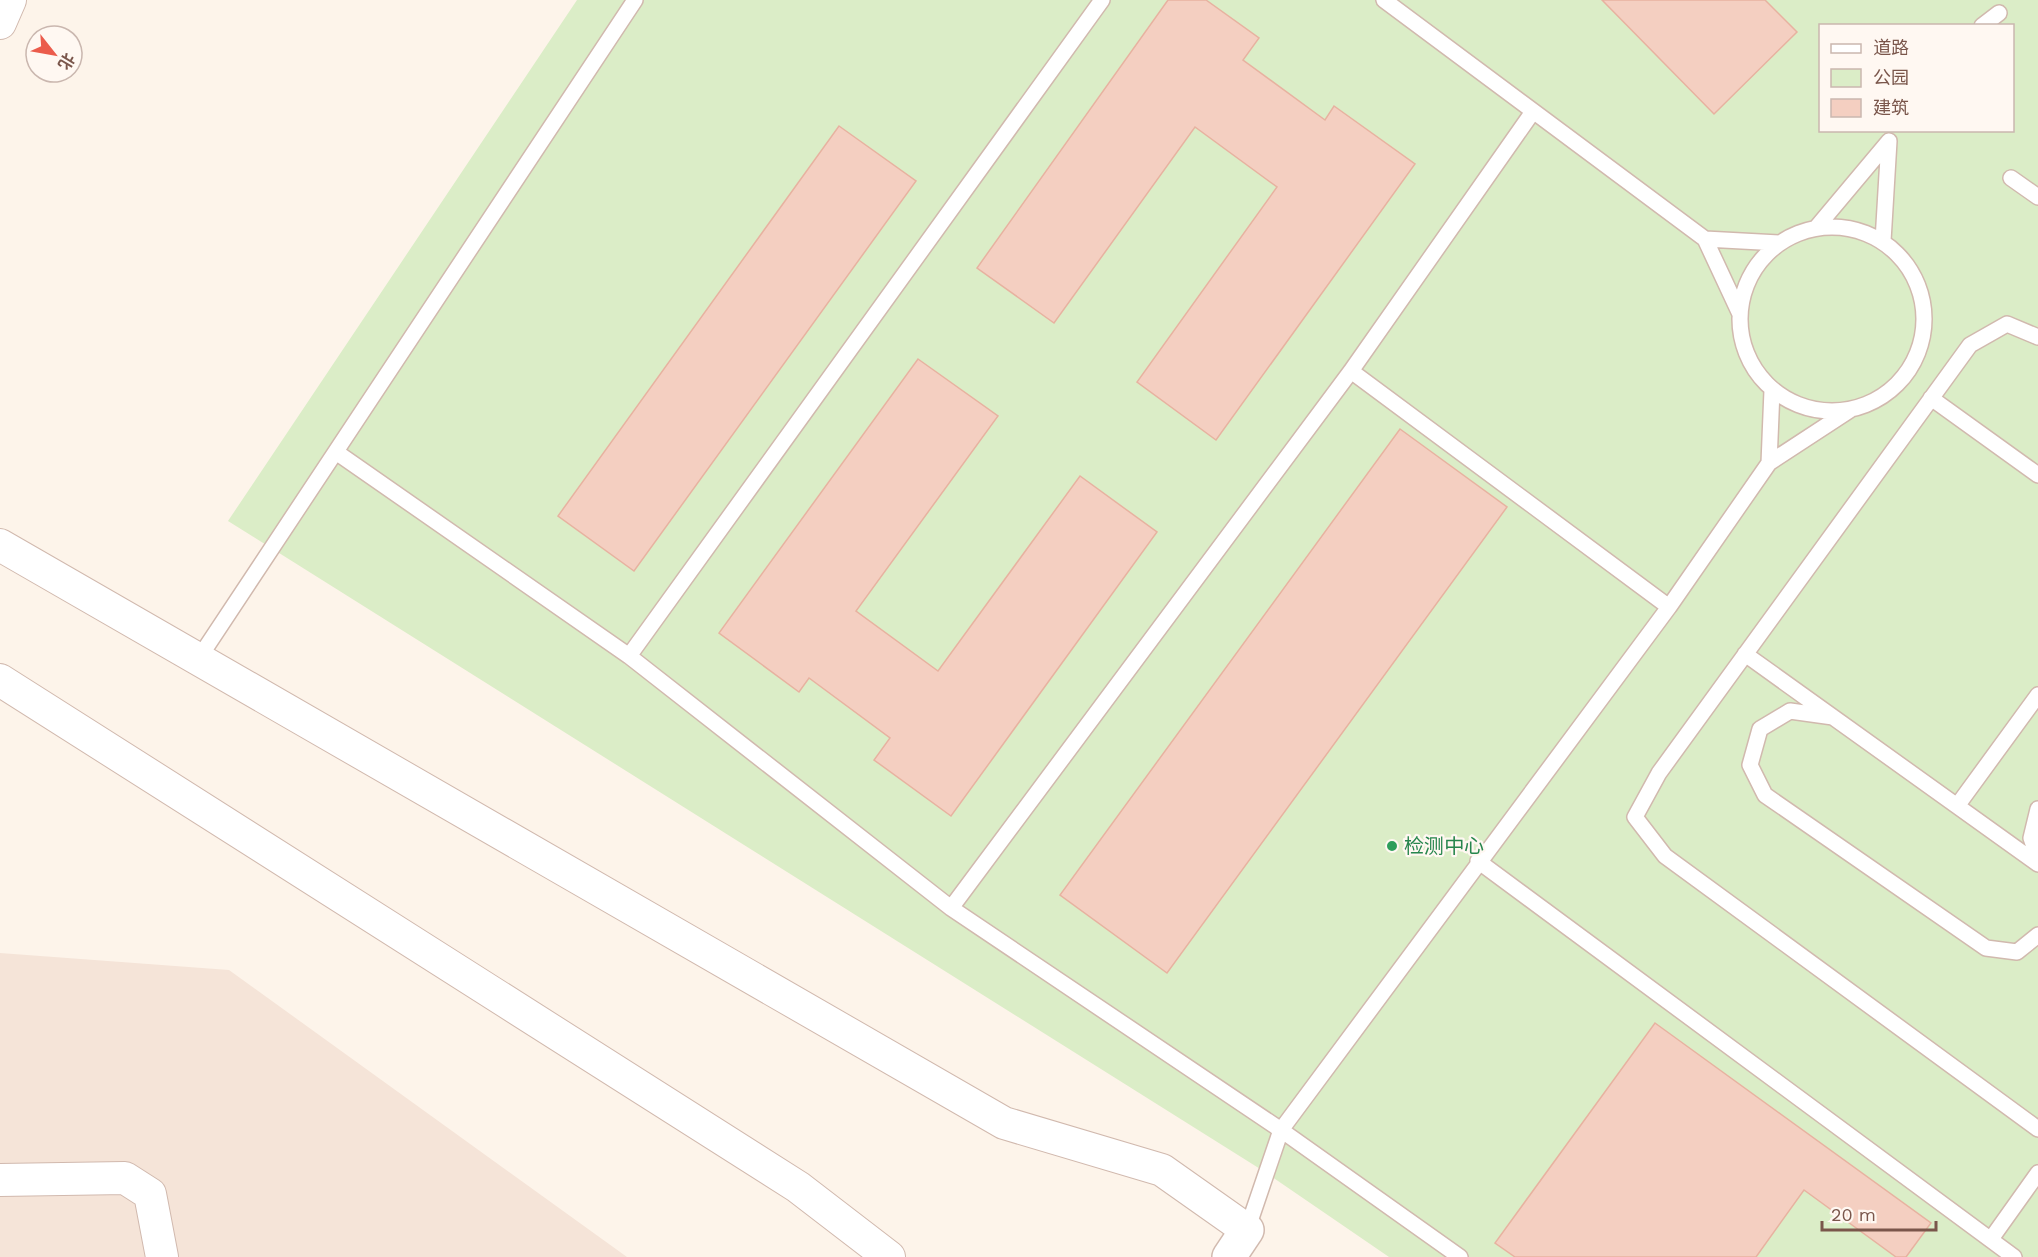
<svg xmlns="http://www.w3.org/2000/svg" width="2038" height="1257" font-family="'Work Sans','Noto Sans SC',sans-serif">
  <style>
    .residential { fill: #f5e4d8 }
    .green { fill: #dbedc7; fill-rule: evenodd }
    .building { fill: #f4cfc1; stroke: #e7b2a0; stroke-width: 1.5 }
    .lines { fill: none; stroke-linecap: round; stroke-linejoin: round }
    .service-casing { stroke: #d1b9ae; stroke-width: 18 }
    .minor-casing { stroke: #d1b9ae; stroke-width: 34 }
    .tertiary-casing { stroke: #d1b9ae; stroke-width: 36 }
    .service { stroke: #fff; stroke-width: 15 }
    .minor { stroke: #fff; stroke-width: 32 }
    .tertiary { stroke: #fff; stroke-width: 33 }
    .leisure-dot { fill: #2e9e5b; stroke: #fff8f2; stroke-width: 2 }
    .labels { text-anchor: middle; stroke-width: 4.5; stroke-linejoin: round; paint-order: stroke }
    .leisure-label { font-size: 20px; fill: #27864d; stroke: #fff8f2; text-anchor: start }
  </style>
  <rect width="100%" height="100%" fill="#fdf4ea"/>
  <path class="residential" d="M0,953l229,17 398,287h-627z"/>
  <path class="green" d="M577,0h1461v1257h-649l-124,-85 -1037,-651zM1820,26h192v104h-192z"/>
  <path class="building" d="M1168,0h38l53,38 -16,22 82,60 9,-14 81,58 -199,276 -79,-58 140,-195 -82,-60 -141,196 -77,-55z
    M1602,0h163l32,32 -83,82z
    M839,126l77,55 -282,390 -76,-55z
    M918,359l80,57 -142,195 82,60 142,-195 77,56 -206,284 -77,-56 16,-22 -81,-60 -10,14 -80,-59z
    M1400,429l107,78 -340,466 -107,-78z
    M1655,1023l276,200 -25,34h-10l-92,-67 -48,67h-241l-20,-14z"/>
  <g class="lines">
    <defs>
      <path id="service" d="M1384,0l321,239
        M1982,26l17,-13
        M2011,178l27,19
        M1740 319a92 92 0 1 1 184 0a92 92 0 1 1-184 0Z
        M1816,228l73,-87 -6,100
        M1740,314l-35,-75 74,4
        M2038,337l-31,-13 -37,21 -311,428 -24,44 30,39 373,273
        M1351,371l318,236
        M1772,390l-3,73 81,-53
        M1931,398l107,77
        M336,452l293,204 322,252 330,222 179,127
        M1745,654l293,210
        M629,656l473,-656
        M197,661l438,-661
        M1833,717l-43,-6 -30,18 -10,36 15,30 221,153 31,4 21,-17
        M1957,806l81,-111
        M2038,809l-7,29 7,20
        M1478,861l536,396
        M951,908l400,-537 181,-258
        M1247,1230l34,-100 388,-523 100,-144
        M1991,1239l47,-66"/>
      <path id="minor" d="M0,23l10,-23
        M0,545l1004,578 158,47 85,60
        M0,680l798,507 91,70
        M0,1180l125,-2 25,16 12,63"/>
      <path id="tertiary" d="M1229,1257l18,-27"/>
    </defs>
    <use href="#service" class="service-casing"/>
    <use href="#minor" class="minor-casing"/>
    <use href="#tertiary" class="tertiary-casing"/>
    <use href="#service" class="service"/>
    <use href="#minor" class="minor"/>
    <use href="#tertiary" class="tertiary"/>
  </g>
  <circle class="leisure-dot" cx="1392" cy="846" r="6"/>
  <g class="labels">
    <g class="leisure-label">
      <text x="1404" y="853">检测中心</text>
    </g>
  </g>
  <rect x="1819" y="24" width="195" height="108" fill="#fff8f2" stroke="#cab7af" stroke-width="1.5"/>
  <rect x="1831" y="44" width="30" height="9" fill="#ffffff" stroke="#cab7af" stroke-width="1.5"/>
  <text x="1873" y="54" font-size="18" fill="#7a564b">道路</text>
  <rect x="1831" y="69" width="30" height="18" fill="#dbedc7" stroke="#cab7af" stroke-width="1.5"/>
  <text x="1873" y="84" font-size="18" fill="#7a564b">公园</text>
  <rect x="1831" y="99" width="30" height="18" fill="#f4cfc1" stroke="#cab7af" stroke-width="1.5"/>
  <text x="1873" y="114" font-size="18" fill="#7a564b">建筑</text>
  <g transform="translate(54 54) rotate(121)"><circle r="28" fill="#fff8f2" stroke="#cab7af" stroke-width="1.5"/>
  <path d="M0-4.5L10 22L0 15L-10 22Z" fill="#eb5c4c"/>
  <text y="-9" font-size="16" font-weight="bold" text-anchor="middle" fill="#7a564b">北</text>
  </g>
  <path d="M1822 1221v9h114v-9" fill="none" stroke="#7a564b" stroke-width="3"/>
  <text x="1831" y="1221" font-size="18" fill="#7a564b" stroke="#fff8f2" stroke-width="4.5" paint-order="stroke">20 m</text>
</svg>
